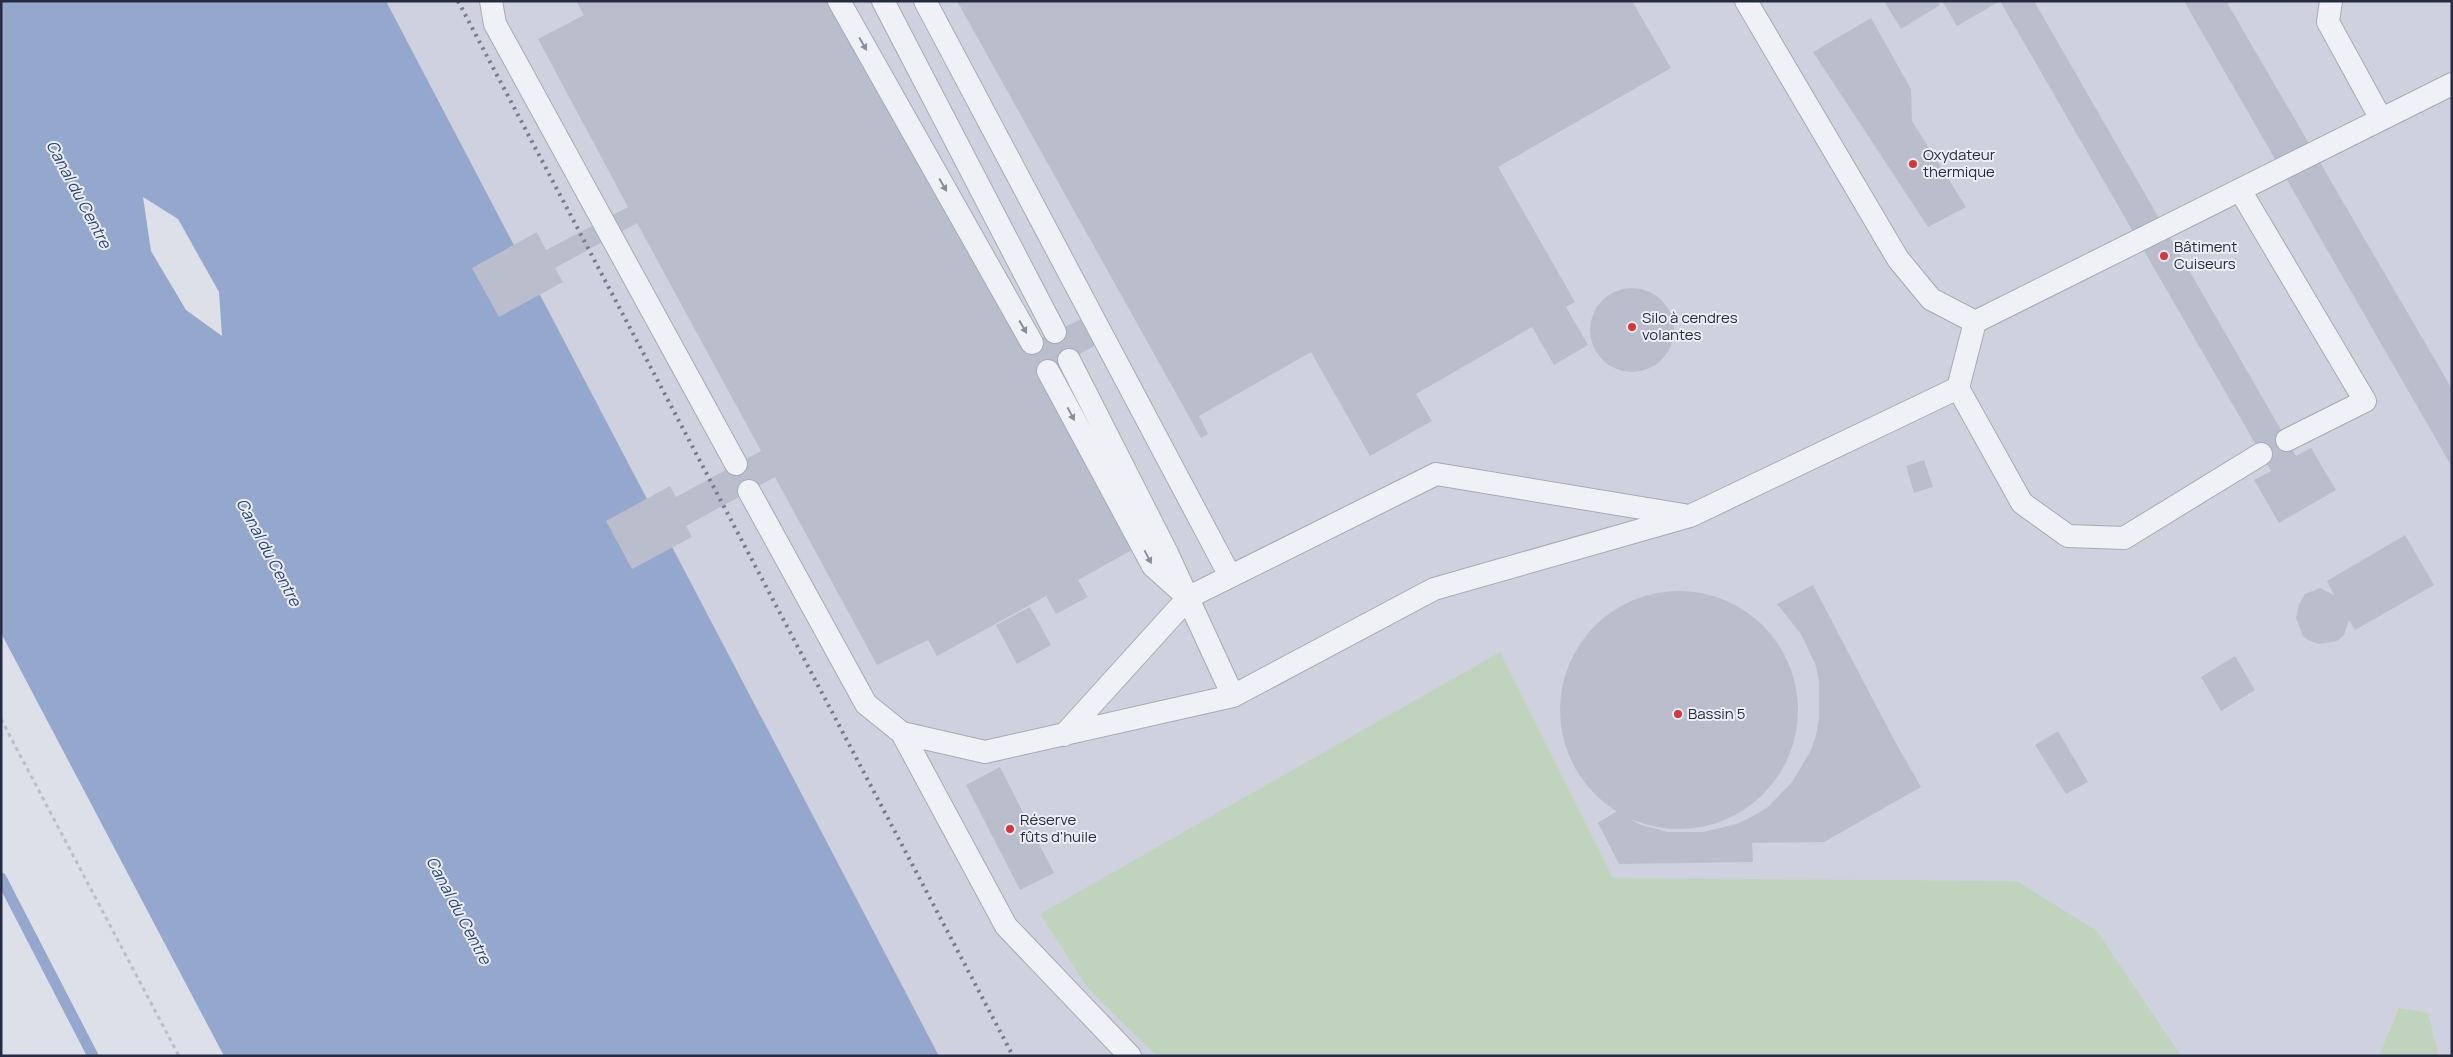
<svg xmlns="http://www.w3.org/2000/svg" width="2453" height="1057" font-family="Manrope,sans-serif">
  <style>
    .built { fill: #cfd2de }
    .green { fill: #bfd3bd }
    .water { fill: #94a7cd }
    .pier { fill: #dde0e9 }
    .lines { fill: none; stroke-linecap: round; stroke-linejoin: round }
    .stream { stroke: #94a7cd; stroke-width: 11 }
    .building { fill: #babecc }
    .service-casing { stroke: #a6aab7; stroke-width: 24 }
    .path { stroke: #bbbec8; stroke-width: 3; stroke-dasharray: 4 4; stroke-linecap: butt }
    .service { stroke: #f0f1f7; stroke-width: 22 }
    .rail { stroke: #757c94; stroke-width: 4; stroke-dasharray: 2.5 5; stroke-linecap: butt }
    .oneway { fill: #8a8e9c }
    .poi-dot { fill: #dc3534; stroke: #edeff6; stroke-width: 2 }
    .labels { text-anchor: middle; stroke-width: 4; stroke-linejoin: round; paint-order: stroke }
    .poi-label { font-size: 15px; fill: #252b41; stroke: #edeff6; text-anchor: start }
    .water-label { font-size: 16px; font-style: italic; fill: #2b4279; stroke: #edeff6 }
  </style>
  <rect width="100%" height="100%" fill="#dde0e9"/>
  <path class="built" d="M386,1h2066v1055h-1513z"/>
  <path class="green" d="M1500,652l113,226 404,3 80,50 84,125h-1024l-69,-68 -48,-74z
    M2399,1008l29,5 11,43h-60z"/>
  <path class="water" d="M1,1h385l553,1055h-715l-223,-423z"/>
  <path class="pier" d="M143,197l35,22 41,73 3,44 -36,-26 -35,-59z"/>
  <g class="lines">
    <path class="stream" d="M1,878l92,178"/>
  </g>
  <path class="building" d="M576,1h258l188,347 59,-29 15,26 -58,32 94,173 -54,30 10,17 -32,17 -10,-18 -109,60 -9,-16 -51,25 -102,-188 -89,49 6,11 -60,32 -26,-48 64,-35 6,11 85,-46 -124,-228 -82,45 8,14 -64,35 -27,-49 65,-36 9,18 82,-43 -90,-168 46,-24z
    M957,1h675l39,67 -173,99 77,135 -9,5 22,38 -34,20 -22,-38 -116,67 16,27 -62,35 -59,-104 -112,64 9,18 -7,4z
    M1884,1h54l2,4 -39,24z
    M1942,1h58l-43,25z
    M2000,1h34l262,455 15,-8 25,42 -57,33 -25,-43 17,-9z
    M2184,1h42l226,388v78z
    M1871,18l40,71 1,32 54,86 -38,20 -115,-175z
    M1590 330a42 42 0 1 1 84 0a42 42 0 1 1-84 0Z
    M1924,460l9,27 -19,6 -8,-27z
    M2405,535l29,50 -79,45 -6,-10 -5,15 -7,6 -18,3 -11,-4 -5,-4 -7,-18 3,-14 6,-10 15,-6 14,7 -7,-14z
    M1813,585l80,153 28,49 -97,55 -72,1 1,19 -134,2 -21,-41 19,-12 24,14 27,7h35l34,-8 16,-8 15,-9 24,-25 18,-30 6,-17 3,-17v-35l-3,-17 -15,-32 -24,-30z
    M1560 710a119 119 0 1 1 238 0a119 119 0 1 1-238 0Z
    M1030,607l21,38 -34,19 -21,-39z
    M2235,656l20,34 -34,21 -20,-34z
    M2058,731l30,51 -22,12 -31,-49z
    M1000,767l54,106 -34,17 -54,-105z"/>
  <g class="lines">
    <defs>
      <path id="service" d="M491,1l4,23 241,440
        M839,1l193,342
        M883,1l172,331
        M925,1l305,575
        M1746,1l152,258 33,40 44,23
        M2331,1l-3,21 53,97
        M2240,190l125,211 -78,39
        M1069,360l98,193 66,143 201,-107 256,-73 268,-128 17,-66 477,-238
        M1048,371l105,195 28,25
        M1958,388l64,115 46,33 56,2 137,-84
        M749,491l117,213 36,29 83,19 248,-56
        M902,733l104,193 124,130
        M1064,735l125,-138 247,-123 248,41"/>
    </defs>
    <use href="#service" class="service-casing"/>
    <path class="path" d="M1,719l178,337"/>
    <use href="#service" class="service"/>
    <path class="rail" d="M458,1l555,1055"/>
  </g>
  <defs><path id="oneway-solid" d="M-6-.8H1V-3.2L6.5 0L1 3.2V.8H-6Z" transform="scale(1.25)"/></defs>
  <g class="oneway">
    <use href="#oneway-solid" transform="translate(863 44) rotate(60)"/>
    <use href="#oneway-solid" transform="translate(943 185) rotate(60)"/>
    <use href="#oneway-solid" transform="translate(1023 327) rotate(60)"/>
    <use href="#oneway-solid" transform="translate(1071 414) rotate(62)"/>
    <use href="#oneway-solid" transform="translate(1148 557) rotate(62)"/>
  </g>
  <g class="poi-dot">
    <circle cx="1913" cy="164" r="5"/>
    <circle cx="2164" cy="256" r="5"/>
    <circle cx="1632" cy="327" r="5"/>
    <circle cx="1678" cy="714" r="5"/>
    <circle cx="1010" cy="829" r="5"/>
  </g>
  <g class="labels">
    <g class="poi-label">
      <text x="1923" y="160">Oxydateur<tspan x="1923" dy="17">thermique</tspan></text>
      <text x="2174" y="252">Bâtiment<tspan x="2174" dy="17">Cuiseurs</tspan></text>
      <text x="1642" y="323">Silo à cendres<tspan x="1642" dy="17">volantes</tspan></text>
      <text x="1688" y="719">Bassin 5</text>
      <text x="1020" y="825">Réserve<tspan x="1020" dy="17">fûts d'huile</tspan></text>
    </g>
    <g class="water-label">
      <text transform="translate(79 194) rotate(62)" y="6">Canal du Centre</text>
      <text transform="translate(269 552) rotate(62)" y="6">Canal du Centre</text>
      <text transform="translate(459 910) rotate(62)" y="6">Canal du Centre</text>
    </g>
  </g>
  <rect width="2453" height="1057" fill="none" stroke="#252b41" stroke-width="5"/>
</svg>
